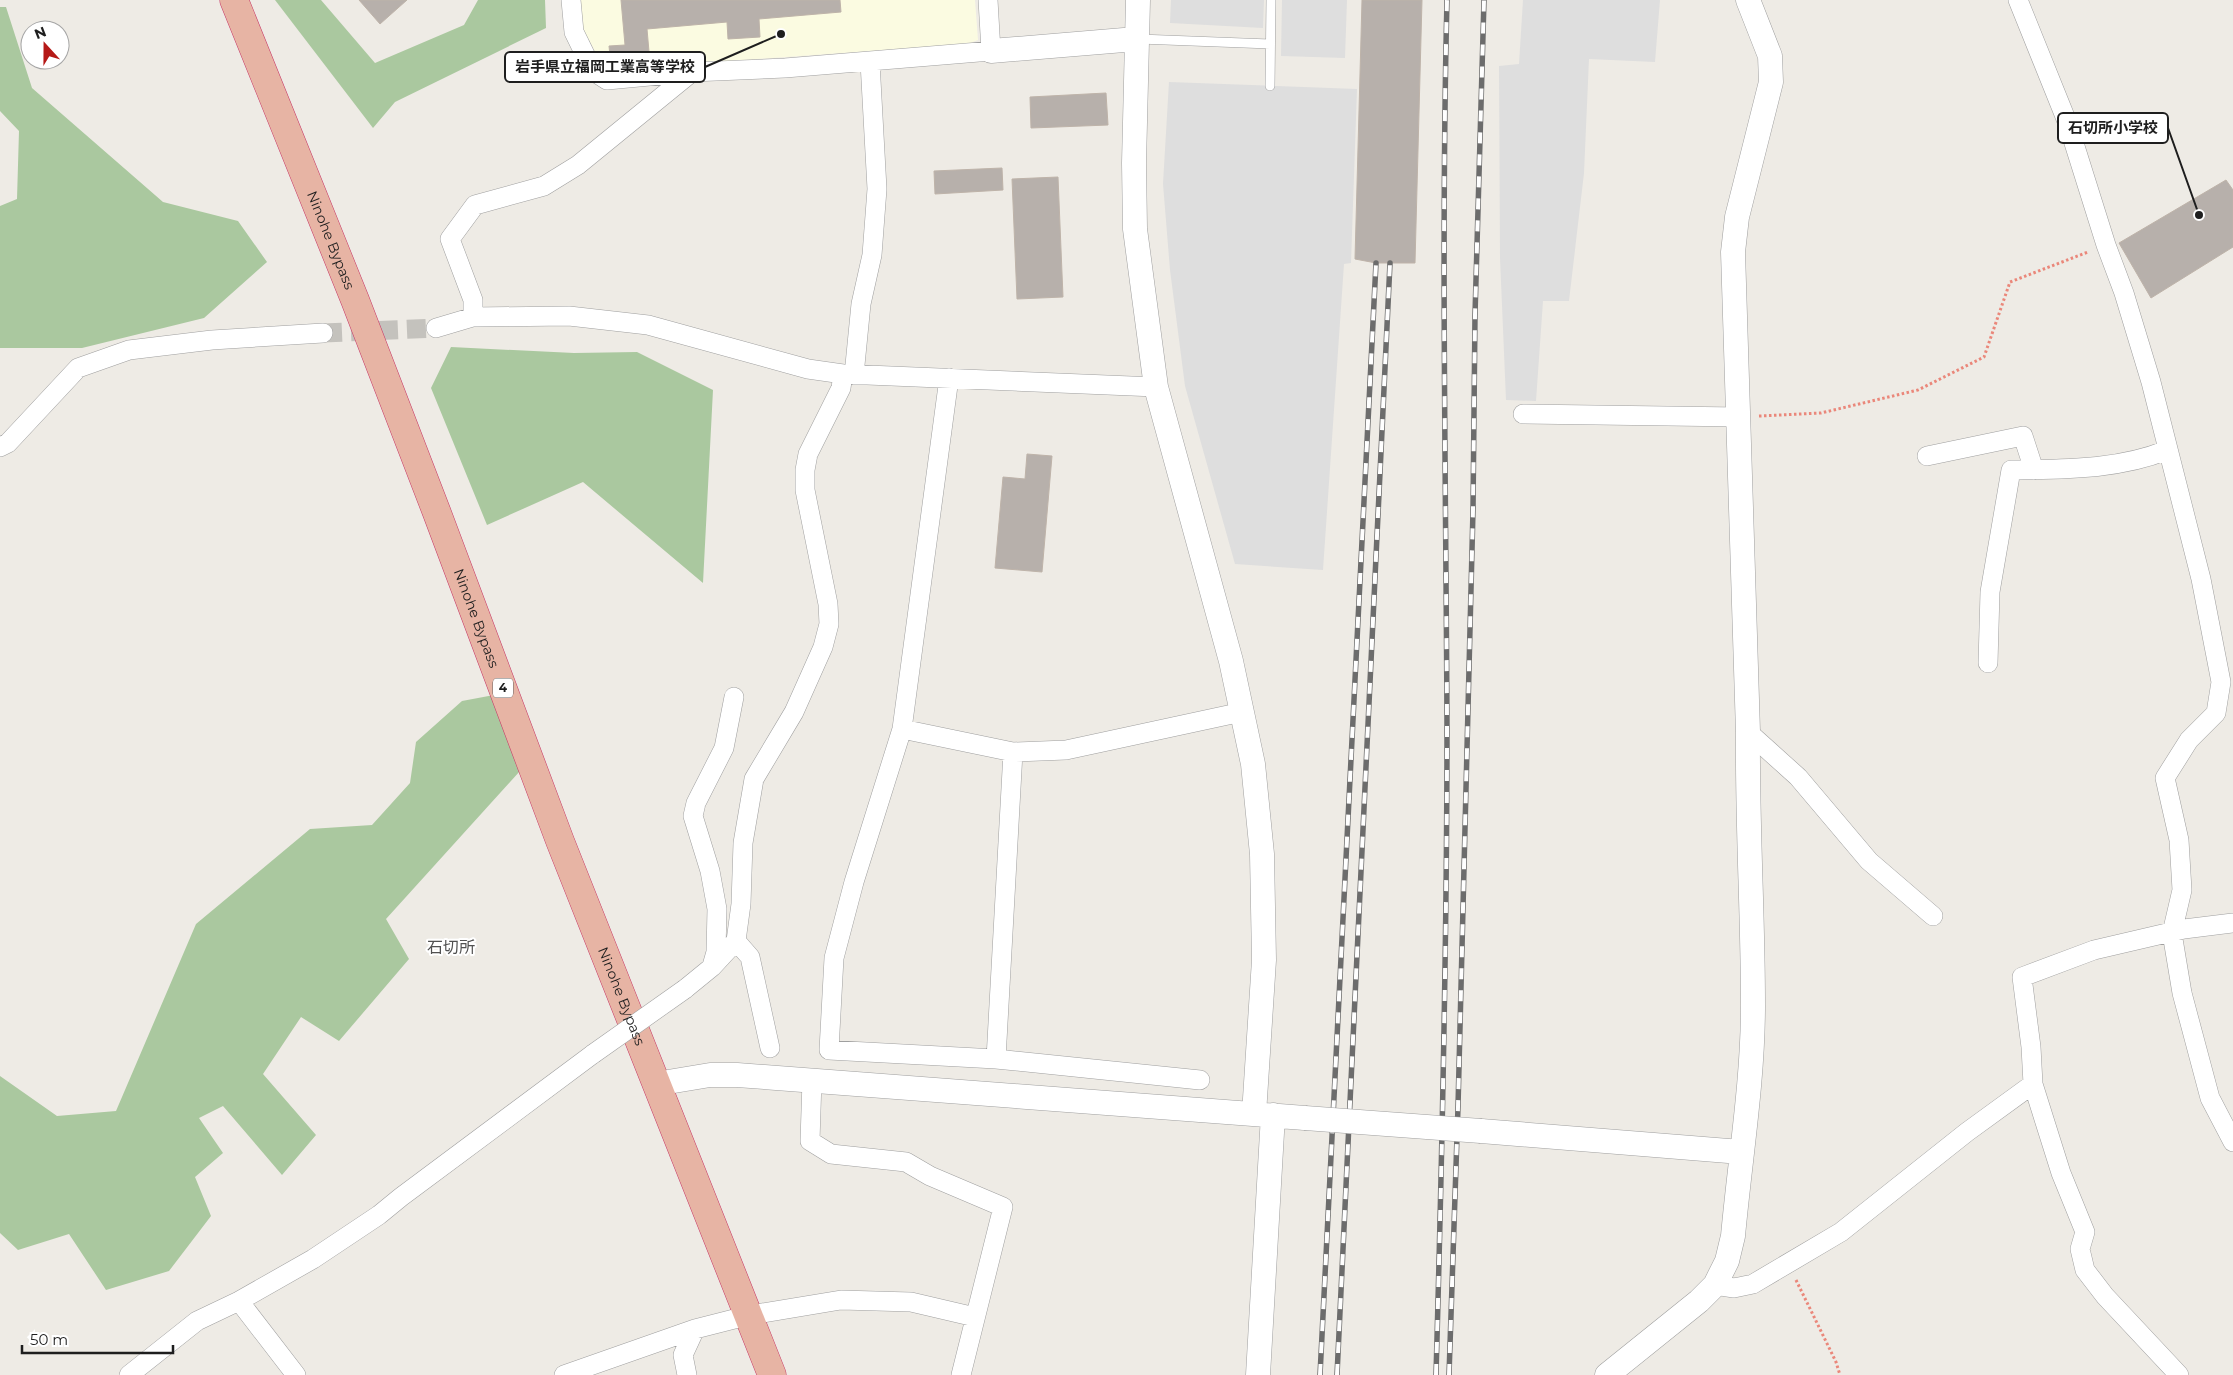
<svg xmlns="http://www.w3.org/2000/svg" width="2233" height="1375" font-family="Montserrat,'Noto Sans JP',sans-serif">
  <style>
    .education { fill: #fbfbe1 }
    .forest { fill: #aac89f }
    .parking { fill: #dedede }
    .building { fill: #b7b0ab; stroke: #beb3a9 }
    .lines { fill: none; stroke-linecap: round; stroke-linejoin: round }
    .minor-tunnel { stroke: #c4c2bd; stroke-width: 19; stroke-dasharray: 19 9; stroke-linecap: butt }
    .service-casing { stroke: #9f9f9f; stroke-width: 10 }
    .minor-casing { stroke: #9f9f9f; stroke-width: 20 }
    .tertiary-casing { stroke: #9f9f9f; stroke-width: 25 }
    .trunk-casing { stroke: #c63867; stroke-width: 29 }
    .path { stroke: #ea877a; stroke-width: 3; stroke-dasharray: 2.5 2.5; stroke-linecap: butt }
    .service { stroke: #fff; stroke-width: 9 }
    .minor { stroke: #fff; stroke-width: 19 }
    .tertiary { stroke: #fff; stroke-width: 24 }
    .trunk { stroke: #e7b4a4; stroke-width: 28 }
    .rail-casing { stroke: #6c6c6c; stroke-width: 5.5 }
    .rail { stroke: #fff; stroke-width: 4; stroke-dasharray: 11; stroke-linecap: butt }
    .minor-bridge-casing { stroke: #9f9f9f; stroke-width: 20; stroke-linecap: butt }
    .tertiary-bridge-casing { stroke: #9f9f9f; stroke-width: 25; stroke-linecap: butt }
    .minor-bridge { stroke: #fff; stroke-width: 19 }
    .tertiary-bridge { stroke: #fff; stroke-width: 24 }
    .labels { text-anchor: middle; stroke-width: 4; stroke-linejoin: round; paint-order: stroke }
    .shield { fill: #fff; stroke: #626262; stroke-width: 1 }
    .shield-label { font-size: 12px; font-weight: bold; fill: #1e1e1e }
    .street-label { font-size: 14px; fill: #1e1e1e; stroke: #fff }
    .quarter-label { font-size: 16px; fill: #515151; stroke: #fff }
    .leader { fill: none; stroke: #1e1e1e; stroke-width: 2 }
    .callout-dot { fill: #1e1e1e; stroke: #fff; stroke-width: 2 }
    .callout { fill: #fff; stroke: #1e1e1e; stroke-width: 2 }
    .callout-label { font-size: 15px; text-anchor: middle; font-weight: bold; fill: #1e1e1e }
  </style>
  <rect width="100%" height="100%" fill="#eeebe5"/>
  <path class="education" d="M581,0h394l3,40 -10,4 -363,26 -23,-43z"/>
  <path class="forest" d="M275,0h46l54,63 89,-38 14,-25h67l1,28 -151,74 -22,26z
    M0,7h6l26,81 131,114 75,19 29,41 -63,56 -122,30h-82v-142l17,-7 2,-68 -19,-20z
    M451,347l123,6 63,-1 76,38 -10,193 -120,-101 -96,43 -56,-137z
    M494,695l26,76 -134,148 23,40 -70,82 -38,-24 -38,57 53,61 -34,40 -59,-69 -24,12 24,35 -28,24 16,39 -42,55 -63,19 -37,-56 -51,16 -18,-17v-157l57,40 59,-5 80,-187 114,-95 62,-4 38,-42 6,-41 46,-41z"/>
  <path class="parking" d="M1171,0h93l-1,28 -93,-5z
    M1282,0h65l-2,58 -64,-2z
    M1523,0h137l-5,62 -66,-3 -5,114 -15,128h-26l-7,100 -30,-1 -6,-142 -1,-192 20,-2z
    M1169,82l188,7 -6,174 -7,1 -21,306 -88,-6 -50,-178 -15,-116 -7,-86z"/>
  <path class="building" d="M359,0h48l-27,24z
    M621,0h219l1,12 -82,7 1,18 -32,2 -1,-17 -80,7 3,34 -39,3 -2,-20 16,-1z
    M1362,0h60l-7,263h-39l-21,-4z
    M1106,93l2,32 -77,3 -1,-31z
    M1002,168l1,22 -68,4 -1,-23z
    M1058,177l5,120 -46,2 -5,-120z
    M2226,180l7,10v57l-82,51 -32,-55z
    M1027,454l25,2 -10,116 -47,-4 8,-91 22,2z"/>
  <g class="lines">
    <path class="minor-tunnel" d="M323,333l113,-5"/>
    <defs>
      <path id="service" d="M1139,39l131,5
        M1270,86l1,-86"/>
      <path id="minor" d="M571,0l3,32 19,39 14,9 85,-8 93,-4 206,-17 -3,-51
        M2018,0l50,124 38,121 18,48 27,89 50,197 20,103 -5,31 -27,27 -24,38 14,62 3,50 -10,43 10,60 28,105 23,44
        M473,317v-17l-23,-61 25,-34 69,-19 34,-21 114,-93
        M436,328l37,-11 96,-1 79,9 160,44 35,5 313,13
        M854,375l7,-71 11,-49 5,-66 -7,-127
        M949,378l-47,351 -48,153 -20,76 -5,92 167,9 204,21
        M1523,414l216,3
        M0,447l8,-4 70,-75 51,-18 83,-10 111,-7
        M1927,456l96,-20 11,34
        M1988,663l2,-71 21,-122c52,-1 107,0 156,-20
        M902,729l111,23 53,-2 176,-38
        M1748,732l50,45 71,84 64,55
        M736,941l14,16 20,91
        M712,966l4,-14 1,-43 -7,-38 -17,-55 3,-13 28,-55 10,-51
        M685,989l27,-22 24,-26 5,-37 2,-61 11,-64 40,-67 29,-65 6,-23 -1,-20 -23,-114v-20l3,-16 33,-66 2,-14
        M996,1059l17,-307
        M812,1080l-2,61 21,13 75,8 24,14 73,31 -42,168
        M1715,1285l19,3 19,-4 88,-52 126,-100 66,-48
        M239,1301l57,74
        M129,1375l68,-54 42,-20 74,-42 66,-44 22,-18 192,-143
        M564,1375l131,-46 55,-14 91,-15 70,2 64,15
        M687,1375l-4,-20 12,-26
        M2179,1375l-74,-79 -20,-26 -5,-21 5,-17 -24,-59 -28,-89 -2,-37 -9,-70 72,-27 90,-21 49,-6"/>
      <path id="tertiary" d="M1138,0l-4,163 1,66 21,158 75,274 22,103 9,90 2,106 -10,154
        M991,51l145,-12
        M656,1084l54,-9h27l568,43
        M1481,1131l260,21
        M1258,1375l15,-260
        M1607,1375l92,-74 16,-16 12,-24 6,-25c7,-77 20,-154 20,-231 0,-91 -6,-182 -5,-273l-15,-480 4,-35 34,-135 -1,-26 -22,-56"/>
      <g id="trunk">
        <path id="s1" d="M234,0l121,300 82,213 123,328 212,534"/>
      </g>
    </defs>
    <use href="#service" class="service-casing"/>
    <use href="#minor" class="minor-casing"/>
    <use href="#tertiary" class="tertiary-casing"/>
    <use href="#trunk" class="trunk-casing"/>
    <path class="path" d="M1759,416l62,-3 97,-23 66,-33 26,-75 78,-30
      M1796,1280l40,82 4,13"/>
    <use href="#service" class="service"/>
    <use href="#minor" class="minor"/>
    <use href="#tertiary" class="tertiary"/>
    <use href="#trunk" class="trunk"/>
    <defs>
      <path id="rail" d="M1320,1375l56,-1112
        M1337,1375l53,-1112
        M1436,1375c6,-216 11,-433 11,-649 -1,-242 -6,-484 0,-726
        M1449,1375l9,-268 15,-597 2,-195 9,-315"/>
    </defs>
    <use href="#rail" class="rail-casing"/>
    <use href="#rail" class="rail"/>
    <defs>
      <path id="minor-bridge" d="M593,1054l92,-65"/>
      <path id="tertiary-bridge" d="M1305,1118l176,13"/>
    </defs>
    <use href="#minor-bridge" class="minor-bridge-casing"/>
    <use href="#tertiary-bridge" class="tertiary-bridge-casing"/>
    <use href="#minor-bridge" class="minor-bridge"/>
    <use href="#tertiary-bridge" class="tertiary-bridge"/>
  </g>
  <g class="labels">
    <rect class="shield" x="493" y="678.5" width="20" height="19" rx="4"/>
    <g class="shield-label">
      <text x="503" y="692">4</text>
    </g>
    <g class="street-label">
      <text dy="5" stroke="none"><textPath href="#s1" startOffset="259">Ninohe Bypass</textPath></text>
      <text dy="5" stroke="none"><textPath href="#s1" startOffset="664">Ninohe Bypass</textPath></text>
      <text dy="5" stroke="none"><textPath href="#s1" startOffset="1069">Ninohe Bypass</textPath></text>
    </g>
    <g class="quarter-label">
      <text x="451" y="953">石切所</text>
    </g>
  </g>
  <path class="leader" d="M781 34L705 67M2199 215L2168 128"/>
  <g class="callout-dot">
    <circle cx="781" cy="34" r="5"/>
    <circle cx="2199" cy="215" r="5"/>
  </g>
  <g class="callout">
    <rect x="505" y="52" width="200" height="30" rx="5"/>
    <rect x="2058" y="113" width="110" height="30" rx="5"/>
  </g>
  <g class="callout-label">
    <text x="605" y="72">岩手県立福岡工業高等学校</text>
    <text x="2113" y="133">石切所小学校</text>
  </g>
  <g transform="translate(45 45) rotate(339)"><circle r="24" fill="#ffffff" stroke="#a5a5a5"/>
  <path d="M0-4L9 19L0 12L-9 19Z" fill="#b51917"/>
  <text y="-8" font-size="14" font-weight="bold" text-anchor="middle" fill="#1e1e1e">N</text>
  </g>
  <path d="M22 1345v8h151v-8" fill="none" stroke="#1e1e1e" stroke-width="2.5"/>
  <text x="30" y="1345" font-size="15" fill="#1e1e1e" stroke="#ffffff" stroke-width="4" paint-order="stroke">50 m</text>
</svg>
